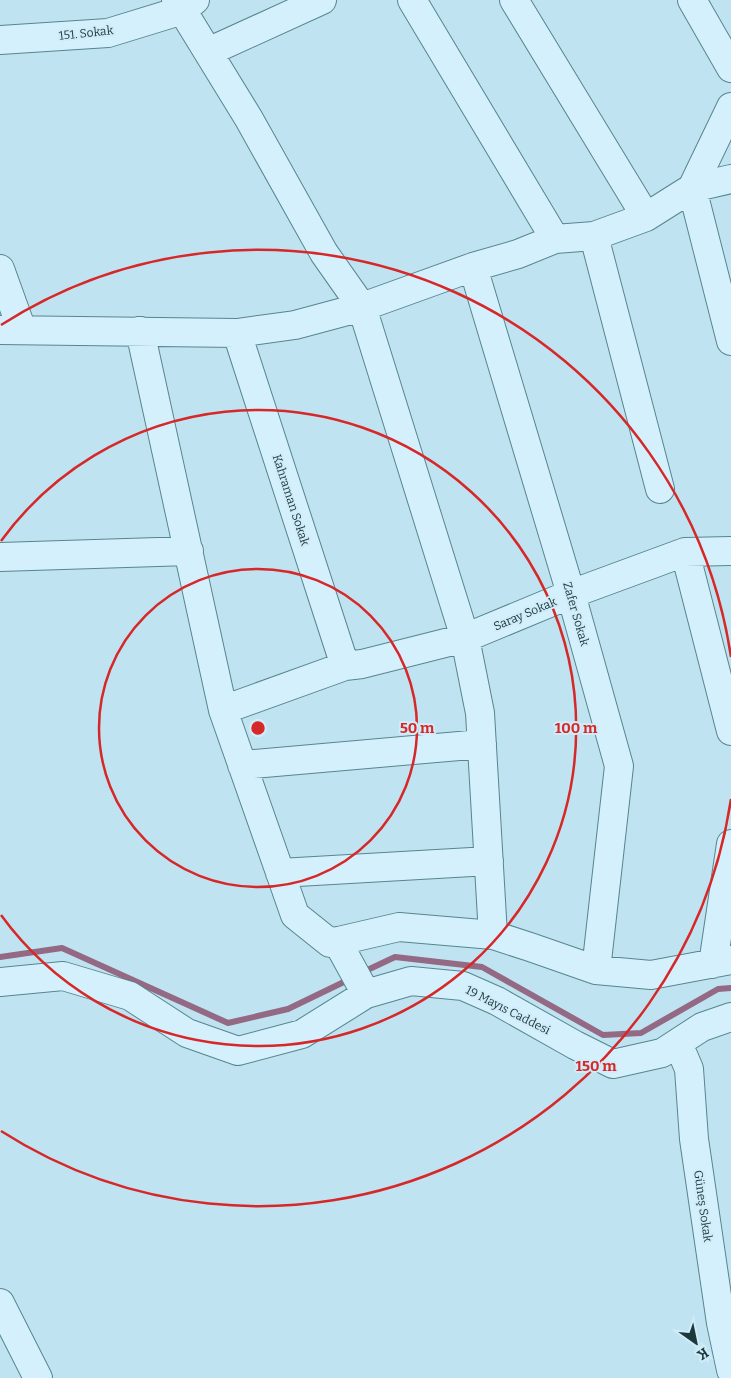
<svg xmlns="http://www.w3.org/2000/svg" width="731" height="1378" font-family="Bitter,serif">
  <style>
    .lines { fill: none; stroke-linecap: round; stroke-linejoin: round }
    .stream { stroke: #936984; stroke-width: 6 }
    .minor-casing { stroke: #56868d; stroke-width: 30 }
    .minor { stroke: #d4f0fc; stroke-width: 28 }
    .ring { fill: none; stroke: #d62828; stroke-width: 2.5 }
    .labels { text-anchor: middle; stroke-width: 4; stroke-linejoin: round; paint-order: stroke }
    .street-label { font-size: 12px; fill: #1c393b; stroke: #d0ecf9 }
    .centre { fill: #d62828; stroke: #d0ecf9; stroke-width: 2.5 }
    .ring-label { font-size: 15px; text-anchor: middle; font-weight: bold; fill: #d62828; stroke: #d0ecf9; stroke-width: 4; stroke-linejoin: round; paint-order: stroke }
  </style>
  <rect width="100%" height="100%" fill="#c0e3f2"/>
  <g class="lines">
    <path class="stream" d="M0,957l62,-9 166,75 60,-14 62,-30
      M361,973l34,-16 87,10 121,68 38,-2 77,-44 13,-1"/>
    <defs>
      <path id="minor" d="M176,0l73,119 75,134 38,54 103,331 15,75 13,222
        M412,0l143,239
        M514,0l132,217
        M692,0l39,68
        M0,40l108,-7 75,-23 12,-10
        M208,52l114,-52
        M731,107l-39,81 39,153
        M594,236l66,253
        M473,267l98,327 48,172 -23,204
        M0,269l22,61
        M0,330l237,3 58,-8 67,-18 111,-40 45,-13 37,-15 39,-3 52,-19 46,-29 39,-9
        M140,331l83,379 72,205 35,28 69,-16 94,8 37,12 66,23 55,5 80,-15
        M237,333l108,333
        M685,552l46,179
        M0,557l189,-6
        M223,710l122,-44 17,-2 103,-26 106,-44 114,-42 46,-1
        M242,765l240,-21
        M280,873l209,-12
        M337,941l29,53
        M713,964l18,-120
        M0,982l63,-6 67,20 57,37 51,18 64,-17 64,-40 45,-13 52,5 34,15 78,44 38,19 49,-11 40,-26 29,-10
        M678,1043l11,26 5,70 27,184 10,47
        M0,1303l38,75"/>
    </defs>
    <use href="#minor" class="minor-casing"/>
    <use href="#minor" class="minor"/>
  </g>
  <g class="ring">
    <circle cx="258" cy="728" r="159"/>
    <path d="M1 541A318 318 0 1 1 1 915"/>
    <path d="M731 799A478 478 0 0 1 1 1131M1 325A478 478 0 0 1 731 657"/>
  </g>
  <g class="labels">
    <g class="street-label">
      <text transform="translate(86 33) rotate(-6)" y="4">151. Sokak</text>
      <text transform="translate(291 500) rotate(72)" y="4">Kahraman Sokak</text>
      <text transform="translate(525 614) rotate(-23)" y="4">Saray Sokak</text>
      <text transform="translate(576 614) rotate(74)" y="4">Zafer Sokak</text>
      <text transform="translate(508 1010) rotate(27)" y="4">19 Mayıs Caddesi</text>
      <text transform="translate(703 1206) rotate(82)" y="4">Güneş Sokak</text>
    </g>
  </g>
  <circle cx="258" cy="728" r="8" class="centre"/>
  <g class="ring-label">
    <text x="417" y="733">50 m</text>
    <text x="576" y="733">100 m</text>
    <text x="596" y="1071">150 m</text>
  </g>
  <g transform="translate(696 1343) rotate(147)" stroke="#d0ecf9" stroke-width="4" paint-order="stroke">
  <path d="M0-4L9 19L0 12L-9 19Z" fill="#1c393b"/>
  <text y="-8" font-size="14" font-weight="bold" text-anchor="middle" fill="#1c393b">K</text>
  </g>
</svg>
